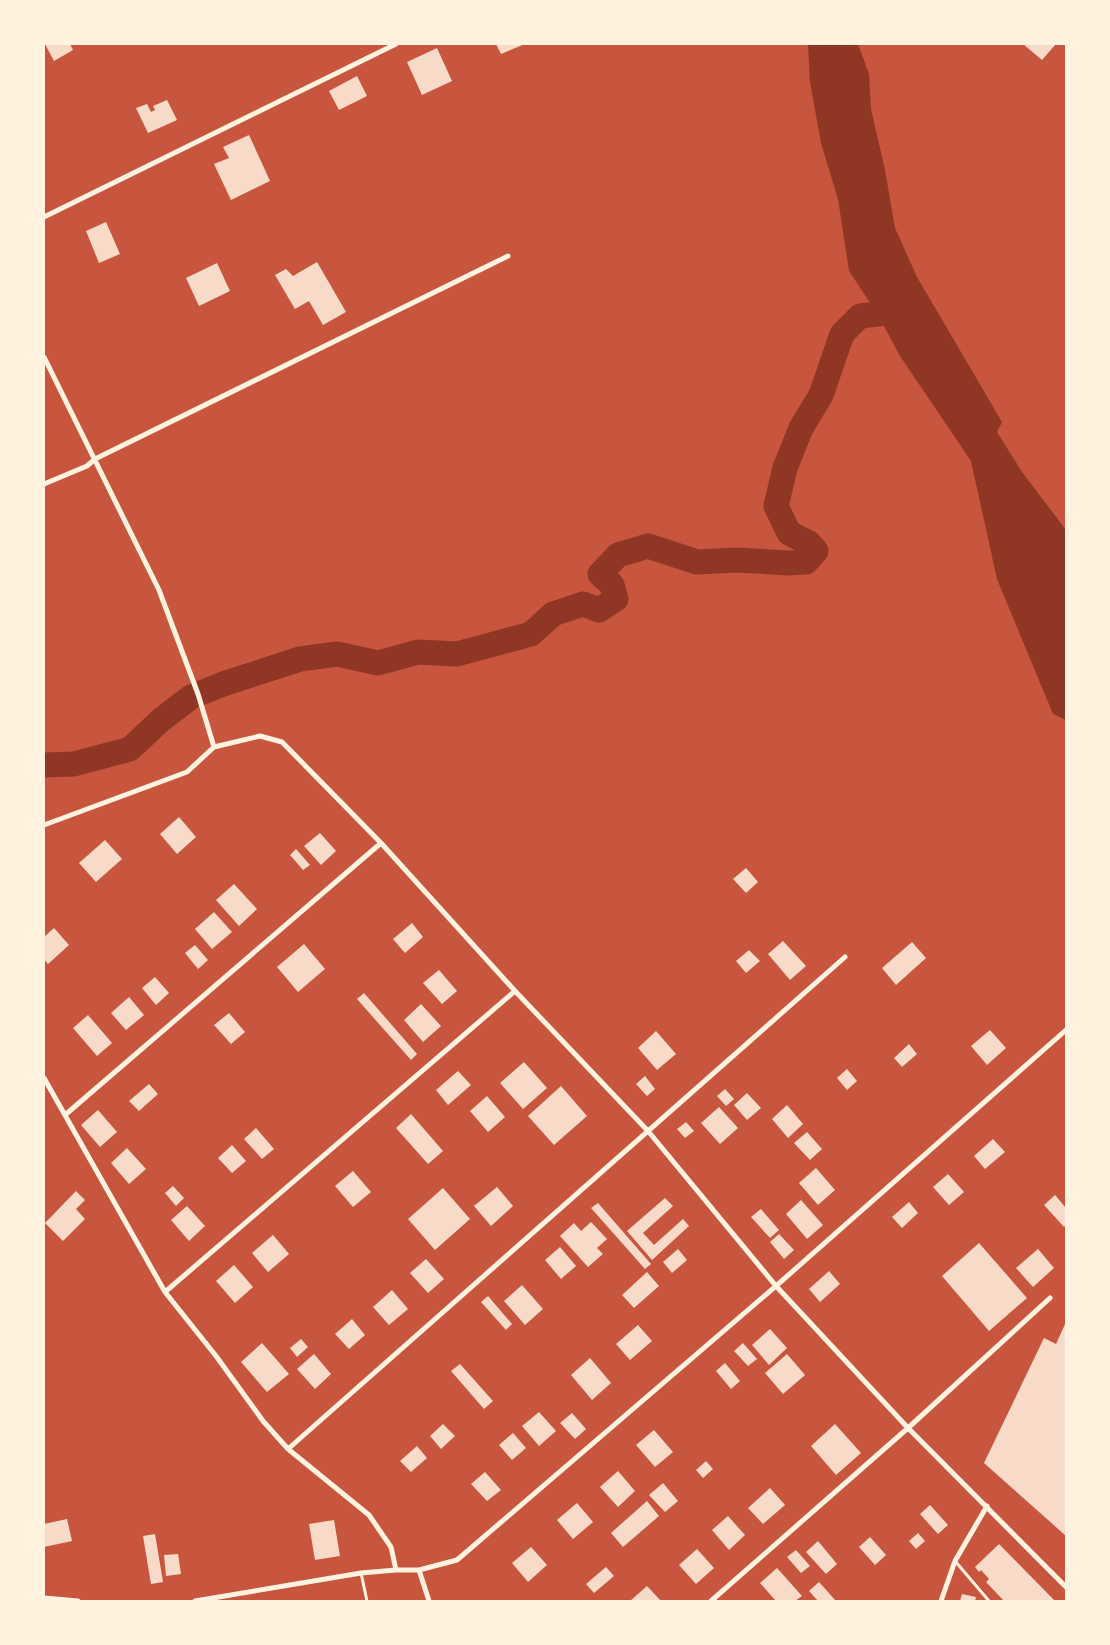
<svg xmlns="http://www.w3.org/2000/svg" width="1110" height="1645" font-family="Helvetica,sans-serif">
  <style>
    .water { fill: #8f3625 }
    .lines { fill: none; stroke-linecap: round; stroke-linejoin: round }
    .river { stroke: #8f3625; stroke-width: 25 }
    .building { fill: #f7dbc8 }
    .service { stroke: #fff3e0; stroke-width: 3 }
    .minor { stroke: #fff3e0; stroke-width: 5 }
  </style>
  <rect width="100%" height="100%" fill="#c8553d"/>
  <path class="water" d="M808,44h50l11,30 2,35 14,61 10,58 22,49 85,145 -5,10 25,40 44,58v190l-13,-6 -56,-135 -26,-118 -71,-105 -23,-43 -28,-42 -11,-72 -17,-56 -11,-61z"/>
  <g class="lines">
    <path class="river" d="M44,765l30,-1 56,-15 32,-30 29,-22 32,-13 77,-25 37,-5 41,9 40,-11 39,2 74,-20 22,-20 30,-10 16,6 17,-11 -4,-14 -12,-11 18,-19 30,-9 49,16 41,-2 50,3 18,-1 10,-11 -7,-8 -20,-10 -13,-27 9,-38 16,-40 20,-33 21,-61 18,-18 52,-6"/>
  </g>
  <path class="building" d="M45,44h25l3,6 -19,11z
    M496,44h29l-24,10z
    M1023,44h33l-14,16z
    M437,48l15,33 -30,14 -15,-33z
    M357,76l10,20 -28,14 -10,-19z
    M167,100l10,20 -29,13 -12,-25 11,-4 4,8 4,-2 -2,-4z
    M249,135l21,46 -39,19 -17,-36 15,-6 -6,-11z
    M106,222l14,32 -21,9 -13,-32z
    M317,262l29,50 -23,13 -14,-24 -14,8 -20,-34 11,-6 7,7z
    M217,263l13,28 -31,15 -13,-28z
    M179,817l17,20 -19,17 -17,-20z
    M320,833l16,18 -15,14 -17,-19z
    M105,840l17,19 -26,23 -17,-19z
    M296,849l14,16 -7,5 -13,-15z
    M746,868l12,14 -12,11 -13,-14z
    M234,884l23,25 -18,17 -23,-26z
    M214,912l18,20 -20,17 -17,-20z
    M412,923l11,14 -18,16 -12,-14z
    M54,928l15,17 -21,19 -4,-5v-22z
    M783,941l23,25 -16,14 -22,-26z
    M912,942l14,16 -30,27 -14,-17z
    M304,944l21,25 -27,23 -21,-25z
    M195,945l13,15 -10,9 -13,-16z
    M749,950l11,11 -14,12 -10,-12z
    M439,970l18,21 -15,13 -19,-21z
    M155,977l14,16 -13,12 -14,-17z
    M364,993l53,61 -6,6 -54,-61z
    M129,997l15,18 -18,15 -15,-17z
    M421,1004l20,22 -18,16 -19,-22z
    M229,1013l16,19 -14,12 -17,-19z
    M88,1015l24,28 -15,13 -24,-28z
    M990,1030l16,18 -19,17 -16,-19z
    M656,1031l20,23 -19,16 -19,-22z
    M909,1044l8,10 -15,13 -8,-9z
    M524,1062l23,26 -24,21 -23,-26z
    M847,1069l10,12 -10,9 -10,-12z
    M458,1071l13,14 -23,20 -12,-15z
    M645,1076l10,13 -8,7 -11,-12z
    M149,1084l9,10 -19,17 -10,-10z
    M561,1086l26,30 -33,29 -26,-29z
    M725,1089l9,10 -8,7 -9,-10z
    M747,1093l14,15 -14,12 -13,-15z
    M487,1096l18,21 -17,15 -18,-21z
    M787,1105l16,19 -15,14 -16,-19z
    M719,1107l19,21 -18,16 -19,-21z
    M98,1110l19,22 -17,15 -19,-22z
    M411,1114l32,37 -15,13 -32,-36z
    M686,1122l8,9 -9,7 -8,-9z
    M256,1128l18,21 -12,10 -18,-20z
    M807,1132l15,17 -12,11 -16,-17z
    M993,1139l12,13 -20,17 -11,-13z
    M232,1145l14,16 -14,12 -14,-15z
    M127,1148l19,21 -17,15 -18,-21z
    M816,1168l19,22 -17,15 -19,-22z
    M353,1171l18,21 -18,15 -18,-21z
    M948,1174l16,18 -15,13 -16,-18z
    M173,1186l11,12 -8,8 -11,-13z
    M497,1187l16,19 -22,20 -17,-20z
    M443,1188l27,31 -35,31 -27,-31z
    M76,1191l9,9 -9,9 9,10 -22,22 -18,-18z
    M1055,1195l11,13v17l-2,2 -20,-22z
    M665,1198l8,8 -30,27 11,12 29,-26 6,7 -37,34 -25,-29z
    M801,1200l22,25 -16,14 -21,-25z
    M909,1202l9,11 -16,15 -10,-11z
    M598,1203l53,61 -6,5 -54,-61z
    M187,1206l18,20 -16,15 -18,-21z
    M761,1209l18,21 -9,8 -19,-21z
    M591,1222l16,17 -10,9 6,6 -15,13 -28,-31 14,-13 7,8z
    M779,1234l15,16 -10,9 -14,-17z
    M273,1235l16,19 -21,18 -16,-19z
    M979,1243l48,55 -38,33 -47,-55z
    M560,1247l16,19 -15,13 -16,-19z
    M678,1249l9,11 -15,13 -9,-11z
    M1038,1249l16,19 -21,19 -17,-19z
    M426,1259l18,20 -16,14 -18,-20z
    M234,1265l19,22 -18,16 -19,-22z
    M829,1271l11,13 -20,18 -11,-13z
    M647,1272l12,14 -25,22 -12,-13z
    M522,1285l21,24 -18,16 -21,-24z
    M392,1290l16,19 -19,16 -16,-18z
    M488,1296l24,28 -6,6 -25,-28z
    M352,1319l13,16 -16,14 -14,-15z
    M1066,1322v214l-82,-73 60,-125 12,6z
    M638,1325l14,16 -22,19 -14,-16z
    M770,1329l17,19 -18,17 -17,-20z
    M301,1339l7,8 -11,10 -7,-9z
    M262,1343l27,31 -22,18 -26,-30z
    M743,1343l14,16 -9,7 -14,-15z
    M314,1354l17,20 -16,15 -18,-20z
    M787,1354l18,21 -22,19 -18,-21z
    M590,1358l21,25 -19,17 -21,-25z
    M725,1363l15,18 -9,8 -15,-18z
    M460,1364l33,37 -9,8 -33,-38z
    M539,1412l17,19 -17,15 -17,-20z
    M572,1413l14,16 -11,10 -15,-16z
    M443,1424l12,12 -14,13 -11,-13z
    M835,1424l26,29 -25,22 -25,-29z
    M654,1430l19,22 -18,15 -19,-22z
    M513,1433l13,15 -14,12 -13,-15z
    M417,1446l10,12 -16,14 -11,-11z
    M706,1461l7,8 -10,9 -7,-8z
    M618,1471l17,20 -17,16 -18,-20z
    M485,1472l16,18 -14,11 -16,-17z
    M663,1483l15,18 -13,11 -16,-17z
    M770,1488l15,17 -22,19 -15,-16z
    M647,1501l12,15 -36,31 -12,-14z
    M577,1503l16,19 -20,17 -16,-19z
    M930,1505l18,20 -10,9 -18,-20z
    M728,1516l17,19 -16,15 -17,-20z
    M67,1519l5,22 -28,6v-23z
    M334,1520l6,36 -25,4 -6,-36z
    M918,1533l7,8 -9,8 -7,-8z
    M155,1534l8,48 -12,2 -8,-48z
    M870,1537l16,18 -11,10 -16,-18z
    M818,1541l19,23 -11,10 -20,-22z
    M999,1544l56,57h-51l-18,-19 3,-3 -8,-9 -2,2 -4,-5z
    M531,1547l16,18 -19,17 -16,-19z
    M697,1549l17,19 -18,16 -17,-19z
    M796,1550l14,16 -9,7 -14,-16z
    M178,1554l3,20 -15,2 -2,-21z
    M606,1567l8,9 -20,17 -8,-9z
    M777,1568l25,28 -7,5h-19l-16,-18z
    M819,1582l17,19h-18l-9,-10z
    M647,1586l14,15h-31z
    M962,1594l14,3 -1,4h-15z"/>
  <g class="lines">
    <path class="service" d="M955,1561l34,40
      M361,1573l6,28"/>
    <path class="minor" d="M44,217l352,-173
      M44,357l115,233 39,104 16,53
      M44,484l43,-18 8,-7 413,-203
      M214,747l46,-11 22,6 99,101 134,148 133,140 128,155 132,142 158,159
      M44,825l143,-53 27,-25
      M44,1078l121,214 51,64 47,65 25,28 81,66 22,32 5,23
      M65,1115l316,-272
      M165,1292l350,-301
      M288,1449l557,-492
      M419,1570l10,31
      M44,1598l34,3
      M195,1601l166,-28 35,-3h23l38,-10 319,-274 290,-256
      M711,1601l197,-173 142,-130
      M941,1601l14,-40 32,-55"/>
  </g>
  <rect width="1110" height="1645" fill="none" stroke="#fff3e0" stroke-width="90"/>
</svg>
